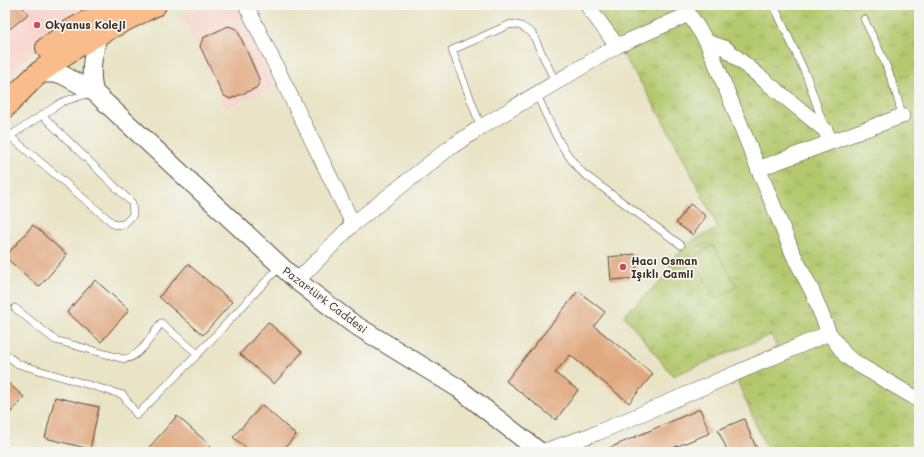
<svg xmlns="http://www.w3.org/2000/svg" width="924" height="457" font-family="Mali,sans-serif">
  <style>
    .built { fill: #f7d1c7 }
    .grass { fill: url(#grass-tufts); stroke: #787a46 }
    .garden { fill: #b4c96e; stroke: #787a46 }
    .building { fill: #e0a87e }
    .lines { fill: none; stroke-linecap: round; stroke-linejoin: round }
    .service-casing { stroke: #554637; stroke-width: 8 }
    .minor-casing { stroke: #554637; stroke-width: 16 }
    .tertiary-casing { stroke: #554637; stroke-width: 20 }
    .primary-casing { stroke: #554637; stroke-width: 24 }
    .service { stroke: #fff; stroke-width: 7 }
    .minor { stroke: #fff; stroke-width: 15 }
    .tertiary { stroke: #fff; stroke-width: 18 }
    .primary { stroke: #f9bc8a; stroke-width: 22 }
    .poi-dot { fill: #d1495b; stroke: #f6f6f2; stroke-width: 1.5 }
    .labels { text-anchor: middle; stroke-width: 3.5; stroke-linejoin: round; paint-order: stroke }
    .poi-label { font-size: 11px; font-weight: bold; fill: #3b2a1e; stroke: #f6f6f2; text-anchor: start }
    .street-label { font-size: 11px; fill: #3b2a1e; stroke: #f6f6f2 }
  </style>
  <defs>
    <pattern id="grass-tufts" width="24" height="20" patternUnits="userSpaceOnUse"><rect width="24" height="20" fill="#b4c96e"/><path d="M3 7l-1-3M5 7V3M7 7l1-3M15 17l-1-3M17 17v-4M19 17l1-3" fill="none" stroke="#94a35a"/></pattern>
  </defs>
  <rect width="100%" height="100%" fill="#f6f6f2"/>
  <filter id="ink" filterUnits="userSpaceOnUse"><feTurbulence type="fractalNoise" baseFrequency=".025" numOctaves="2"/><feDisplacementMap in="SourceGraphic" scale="8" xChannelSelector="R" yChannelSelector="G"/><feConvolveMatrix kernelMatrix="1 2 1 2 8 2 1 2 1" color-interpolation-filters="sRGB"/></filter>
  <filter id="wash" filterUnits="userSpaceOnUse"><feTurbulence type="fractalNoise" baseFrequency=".012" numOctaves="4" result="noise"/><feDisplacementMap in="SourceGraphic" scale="16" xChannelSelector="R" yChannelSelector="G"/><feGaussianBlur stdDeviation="0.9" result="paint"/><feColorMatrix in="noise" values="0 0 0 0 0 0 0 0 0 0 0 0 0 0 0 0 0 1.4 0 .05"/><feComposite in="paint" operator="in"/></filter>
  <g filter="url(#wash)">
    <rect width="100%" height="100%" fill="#e9e4c6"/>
    <path class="built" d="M5,5h89l1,2 -51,35 -39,35z
      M205,5h31l38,81 -48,22 -44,-92z"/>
    <path class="grass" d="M586,5h333v447h-151l-36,-83 45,-22 -6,-12 -98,41 -49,-61 49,-45 -5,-6 25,-24 25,-12c-37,-77 -78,-156 -132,-223z"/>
    <path class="garden" d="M713,245l24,41 -21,13 -24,-41z"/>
    <g id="blocks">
      <path class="building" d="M5,5h15l8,9 -23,19z
        M228,26l9,3 22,50v5l-3,4 -26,11 -7,-4 -23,-49 3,-8z
        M690,204l16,12 -13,19 -17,-12z
        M33,225l34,30 -28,32 -34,-30z
        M635,254l2,24 -26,2 -2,-23z
        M188,264l44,38 -29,33 -44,-38z
        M95,280l34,30 -28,32 -34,-30z
        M578,291l27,21 -11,14 59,48 -24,29 -59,-48 -15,18 23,17 -22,30 -50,-39z
        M268,322l34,30 -28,32 -34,-30z
        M5,380l19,17 -19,22z
        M55,397l44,10 -9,42 -45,-11z
        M262,405l34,30 -15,17h-30l-18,-15z
        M700,409l10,24 -47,19h-63z
        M177,416l34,30 -5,6h-61z
        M744,419l14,33h-30l-10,-22z"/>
    </g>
  </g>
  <g filter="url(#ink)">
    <use href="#blocks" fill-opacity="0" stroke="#554637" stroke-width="1"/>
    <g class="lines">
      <defs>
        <path id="service" d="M776,10l31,67 17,49
          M864,19c17,33 30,61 38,97
          M537,95c13,28 24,57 47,79l97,71
          M481,127l-29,-77 59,-26 10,2 11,7 24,50
          M5,132l110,93 9,-1 9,-9 -1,-12 -90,-88
          M10,136l52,-34 28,-9
          M15,308l40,32 69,19c16,-1 28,-24 37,-36l37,31
          M5,354l13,10 105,31 14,20 61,-61 82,-88"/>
        <path id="minor" d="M246,5l107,219
          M707,42l18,6 100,82 6,12 71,-26
          M617,46l72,-32 -4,-8
          M758,169l73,-27
          M297,281l56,-57 95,-75 33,-22 136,-81 -30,-41
          M829,333l17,23 13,9 60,35
          M541,452l56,-19 232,-100 -17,-42 -19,-37 -86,-212 -18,-28"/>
        <path id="tertiary" d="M39,73l22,1 33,18 203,189 55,42 106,65 82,64
          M94,92c-5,-21 -1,-38 5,-60"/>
        <path id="primary" d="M47,48l25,-18 46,-25
          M5,107c11,-11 22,-24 35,-35 35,-28 75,-47 115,-67"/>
      </defs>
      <use href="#service" class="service-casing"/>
      <use href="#minor" class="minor-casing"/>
      <use href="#tertiary" class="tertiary-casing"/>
      <use href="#primary" class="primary-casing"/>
      <use href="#service" class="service"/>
      <use href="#minor" class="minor"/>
      <use href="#tertiary" class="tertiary"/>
      <use href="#primary" class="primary"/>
    </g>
  </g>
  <g class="poi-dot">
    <circle cx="37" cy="25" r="4"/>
    <circle cx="623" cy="267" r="4"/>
  </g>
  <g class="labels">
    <g class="poi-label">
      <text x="45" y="29">Okyanus Koleji</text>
      <text x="631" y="265">Hacı Osman<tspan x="631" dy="13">Işıklı Camii</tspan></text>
    </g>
    <g class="street-label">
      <text transform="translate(325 300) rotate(37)" y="4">Pazartürk Caddesi</text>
    </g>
  </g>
  <rect width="924" height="457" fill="none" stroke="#f6f6f2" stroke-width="20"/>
</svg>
